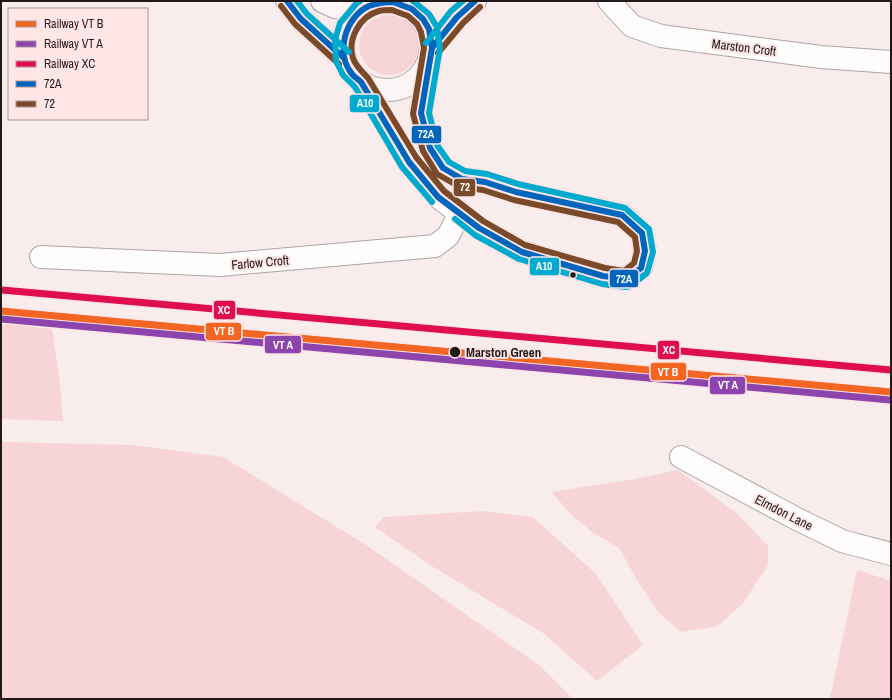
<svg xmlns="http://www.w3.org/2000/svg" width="892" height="700" font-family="'Archivo Narrow',sans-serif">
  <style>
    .green { fill: #f7d4d5 }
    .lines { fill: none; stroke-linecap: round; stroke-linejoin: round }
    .street-casing { stroke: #aea4a4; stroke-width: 24 }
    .secondary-casing { stroke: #aea4a4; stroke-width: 24 }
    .street { stroke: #fefcfc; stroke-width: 22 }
    .secondary { stroke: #fbf5f6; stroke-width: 22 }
    .bus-1-casing { stroke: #ffe6e6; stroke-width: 9 }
    .bus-2-casing { stroke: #ffe6e6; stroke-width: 9 }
    .bus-3-casing { stroke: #ffe6e6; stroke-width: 9 }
    .bus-1 { stroke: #0065bd; stroke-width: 6 }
    .bus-2 { stroke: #7a4b2a; stroke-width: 6 }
    .bus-3 { stroke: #00a9ce; stroke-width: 6 }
    .rail-1-casing { stroke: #ffe6e6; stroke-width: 10 }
    .rail-2-casing { stroke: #ffe6e6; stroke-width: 10 }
    .rail-3-casing { stroke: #ffe6e6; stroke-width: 10 }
    .rail-1 { stroke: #f26522; stroke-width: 7 }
    .rail-2 { stroke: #8e44ad; stroke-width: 7 }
    .rail-3 { stroke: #df0d52; stroke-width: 7 }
    .bus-dot { fill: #221919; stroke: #ffe6e6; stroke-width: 1.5 }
    .labels { text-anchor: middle; stroke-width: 4; stroke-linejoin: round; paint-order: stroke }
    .street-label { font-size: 13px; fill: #221919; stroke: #ffe6e6 }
    .stop-label { font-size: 13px; font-weight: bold; fill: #221919; stroke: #ffe6e6; text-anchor: start }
    .line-badge { stroke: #ffe6e6; stroke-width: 1.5 }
    .badge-label { font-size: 11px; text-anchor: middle; font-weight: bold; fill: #fff }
  </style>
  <rect width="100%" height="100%" fill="#f9ecec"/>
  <path class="green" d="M359 45a30 30 0 1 1 60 0a30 30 0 1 1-60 0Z
    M1,322l51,7 7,45 4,47 -62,-2z
    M1,442l132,3 90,12 143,88 173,120 34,34h-572z
    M678,470l57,42 33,34v19l-25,38 -25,23 -37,6 -23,-20 -21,-32 -18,-32 -27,-16 -19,-16 -22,-24 84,-13z
    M482,511l51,6 63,57 47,71 -46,36 -54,-48 -113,-68 -55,-38 9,-10z
    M857,570l34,11v118h-61z"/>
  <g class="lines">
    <defs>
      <path id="street" d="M609,1l23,25 29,10 160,21 70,5
        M361,82l48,80 29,35 41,31 43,24 81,24 23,3 15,-11 4,-17 -3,-18 -20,-18 -106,-23 -31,-10 -23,-3 -19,-11 -13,-20 -9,-35 8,-49
        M41,257l179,8 215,-19 13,-10 12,-23
        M681,457l116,62 45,22 49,13"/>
      <path id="secondary" d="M287,1l14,18 43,39
        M322,1l13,6 27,2
        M343 46a44 44 0 1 1 88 0a44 44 0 1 1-88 0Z
        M432,48l25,-31 18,-16"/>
    </defs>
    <use href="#street" class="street-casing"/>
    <use href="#secondary" class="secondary-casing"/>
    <use href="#street" class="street"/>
    <use href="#secondary" class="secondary"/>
    <defs>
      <path id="bus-1" d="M287,1l14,18 43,39
        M393,2l19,7 11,10 6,10 3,19 -11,65 9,35 13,20 19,11 23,3 31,10 106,23 20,18 3,18 -4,17 -15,11 -23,-3 -81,-24 -43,-24 -41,-31 -29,-35 -48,-80c-3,-3 -7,-5 -9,-8 -17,-21 -7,-57 17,-68 8,-3 15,-4 24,-4z
        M432,48l25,-31 18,-16"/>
      <path id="bus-2" d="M281,6l14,18 44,40
        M392,10l16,6 9,8 4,8 3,16 -11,66 10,37 14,23 23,13 23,3 31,10 104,22 17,15 2,14 -3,12 -10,8 -19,-3 -80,-23 -42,-24 -39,-30 -28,-34 -48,-79c-6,-7 -12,-11 -15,-20 -6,-19 7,-42 26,-47 4,-1 8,-1 13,-1z
        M438,53l25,-30 17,-16"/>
      <path id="bus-3" d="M297,1l10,13 42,38
        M360,1l-4,3 -16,19 -5,17 1,21 7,14 12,12 47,80 30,35
        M413,1l16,13 8,13 3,21 -11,65 8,32 12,17 16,9 22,3 31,10 107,24 24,21 4,23 -6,21 -17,13 -4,1 -24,-3 -83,-25 -44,-24 -20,-16
        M426,43l25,-32 12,-10"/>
    </defs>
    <use href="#bus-1" class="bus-1-casing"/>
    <use href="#bus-2" class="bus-2-casing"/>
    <use href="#bus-3" class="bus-3-casing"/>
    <use href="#bus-1" class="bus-1"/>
    <use href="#bus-2" class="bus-2"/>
    <use href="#bus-3" class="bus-3"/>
    <defs>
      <path id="rail-1" d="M1,311l890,81"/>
      <path id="rail-2" d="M1,319l889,81"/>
      <path id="rail-3" d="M2,290l889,80"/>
    </defs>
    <use href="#rail-1" class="rail-1-casing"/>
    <use href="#rail-2" class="rail-2-casing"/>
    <use href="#rail-3" class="rail-3-casing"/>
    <use href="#rail-1" class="rail-1"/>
    <use href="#rail-2" class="rail-2"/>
    <use href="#rail-3" class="rail-3"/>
  </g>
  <g class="bus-dot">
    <circle cx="573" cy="275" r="3.5"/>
    <circle cx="455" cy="352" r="6"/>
  </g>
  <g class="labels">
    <g class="street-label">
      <text transform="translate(744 47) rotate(7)" y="5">Marston Croft</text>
      <text transform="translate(260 262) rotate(-5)" y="5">Farlow Croft</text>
      <text transform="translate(784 512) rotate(27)" y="5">Elmdon Lane</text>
    </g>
    <g class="stop-label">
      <text x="466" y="357">Marston Green</text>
    </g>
  </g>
  <g class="line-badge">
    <rect x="349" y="94" width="31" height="19" rx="4" fill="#00a9ce"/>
    <rect x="411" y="125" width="31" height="19" rx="4" fill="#0065bd"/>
    <rect x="453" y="178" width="23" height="19" rx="4" fill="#7a4b2a"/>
    <rect x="529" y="257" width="31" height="19" rx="4" fill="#00a9ce"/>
    <rect x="609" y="269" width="30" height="19" rx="4" fill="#0065bd"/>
    <rect x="213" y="300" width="23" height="20" rx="4" fill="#df0d52"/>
    <rect x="205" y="322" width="37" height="19" rx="4" fill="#f26522"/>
    <rect x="264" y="335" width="38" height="19" rx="4" fill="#8e44ad"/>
    <rect x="657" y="340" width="23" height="20" rx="4" fill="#df0d52"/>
    <rect x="650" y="362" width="37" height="19" rx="4" fill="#f26522"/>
    <rect x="709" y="376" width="37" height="19" rx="4" fill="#8e44ad"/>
  </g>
  <g class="badge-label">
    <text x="365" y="107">A10</text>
    <text x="426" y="138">72A</text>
    <text x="465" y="191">72</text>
    <text x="544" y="270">A10</text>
    <text x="624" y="283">72A</text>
    <text x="224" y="314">XC</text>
    <text x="224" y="335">VT B</text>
    <text x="283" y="349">VT A</text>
    <text x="669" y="354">XC</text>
    <text x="668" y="376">VT B</text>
    <text x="728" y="389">VT A</text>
  </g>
  <rect width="892" height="700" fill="none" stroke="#221919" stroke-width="4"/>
  <rect x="8" y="8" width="140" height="112" fill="#ffe6e6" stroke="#a79494"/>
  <rect x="16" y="21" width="20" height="6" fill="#f26522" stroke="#a79494"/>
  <text x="44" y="28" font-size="12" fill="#221919">Railway VT B</text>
  <rect x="16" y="41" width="20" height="6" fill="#8e44ad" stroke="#a79494"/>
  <text x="44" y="48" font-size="12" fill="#221919">Railway VT A</text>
  <rect x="16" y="61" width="20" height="6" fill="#df0d52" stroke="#a79494"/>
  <text x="44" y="68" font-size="12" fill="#221919">Railway XC</text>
  <rect x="16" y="81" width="20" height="6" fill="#0065bd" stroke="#a79494"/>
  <text x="44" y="88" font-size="12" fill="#221919">72A</text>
  <rect x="16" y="101" width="20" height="6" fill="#7a4b2a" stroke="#a79494"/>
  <text x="44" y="108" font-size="12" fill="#221919">72</text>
</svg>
